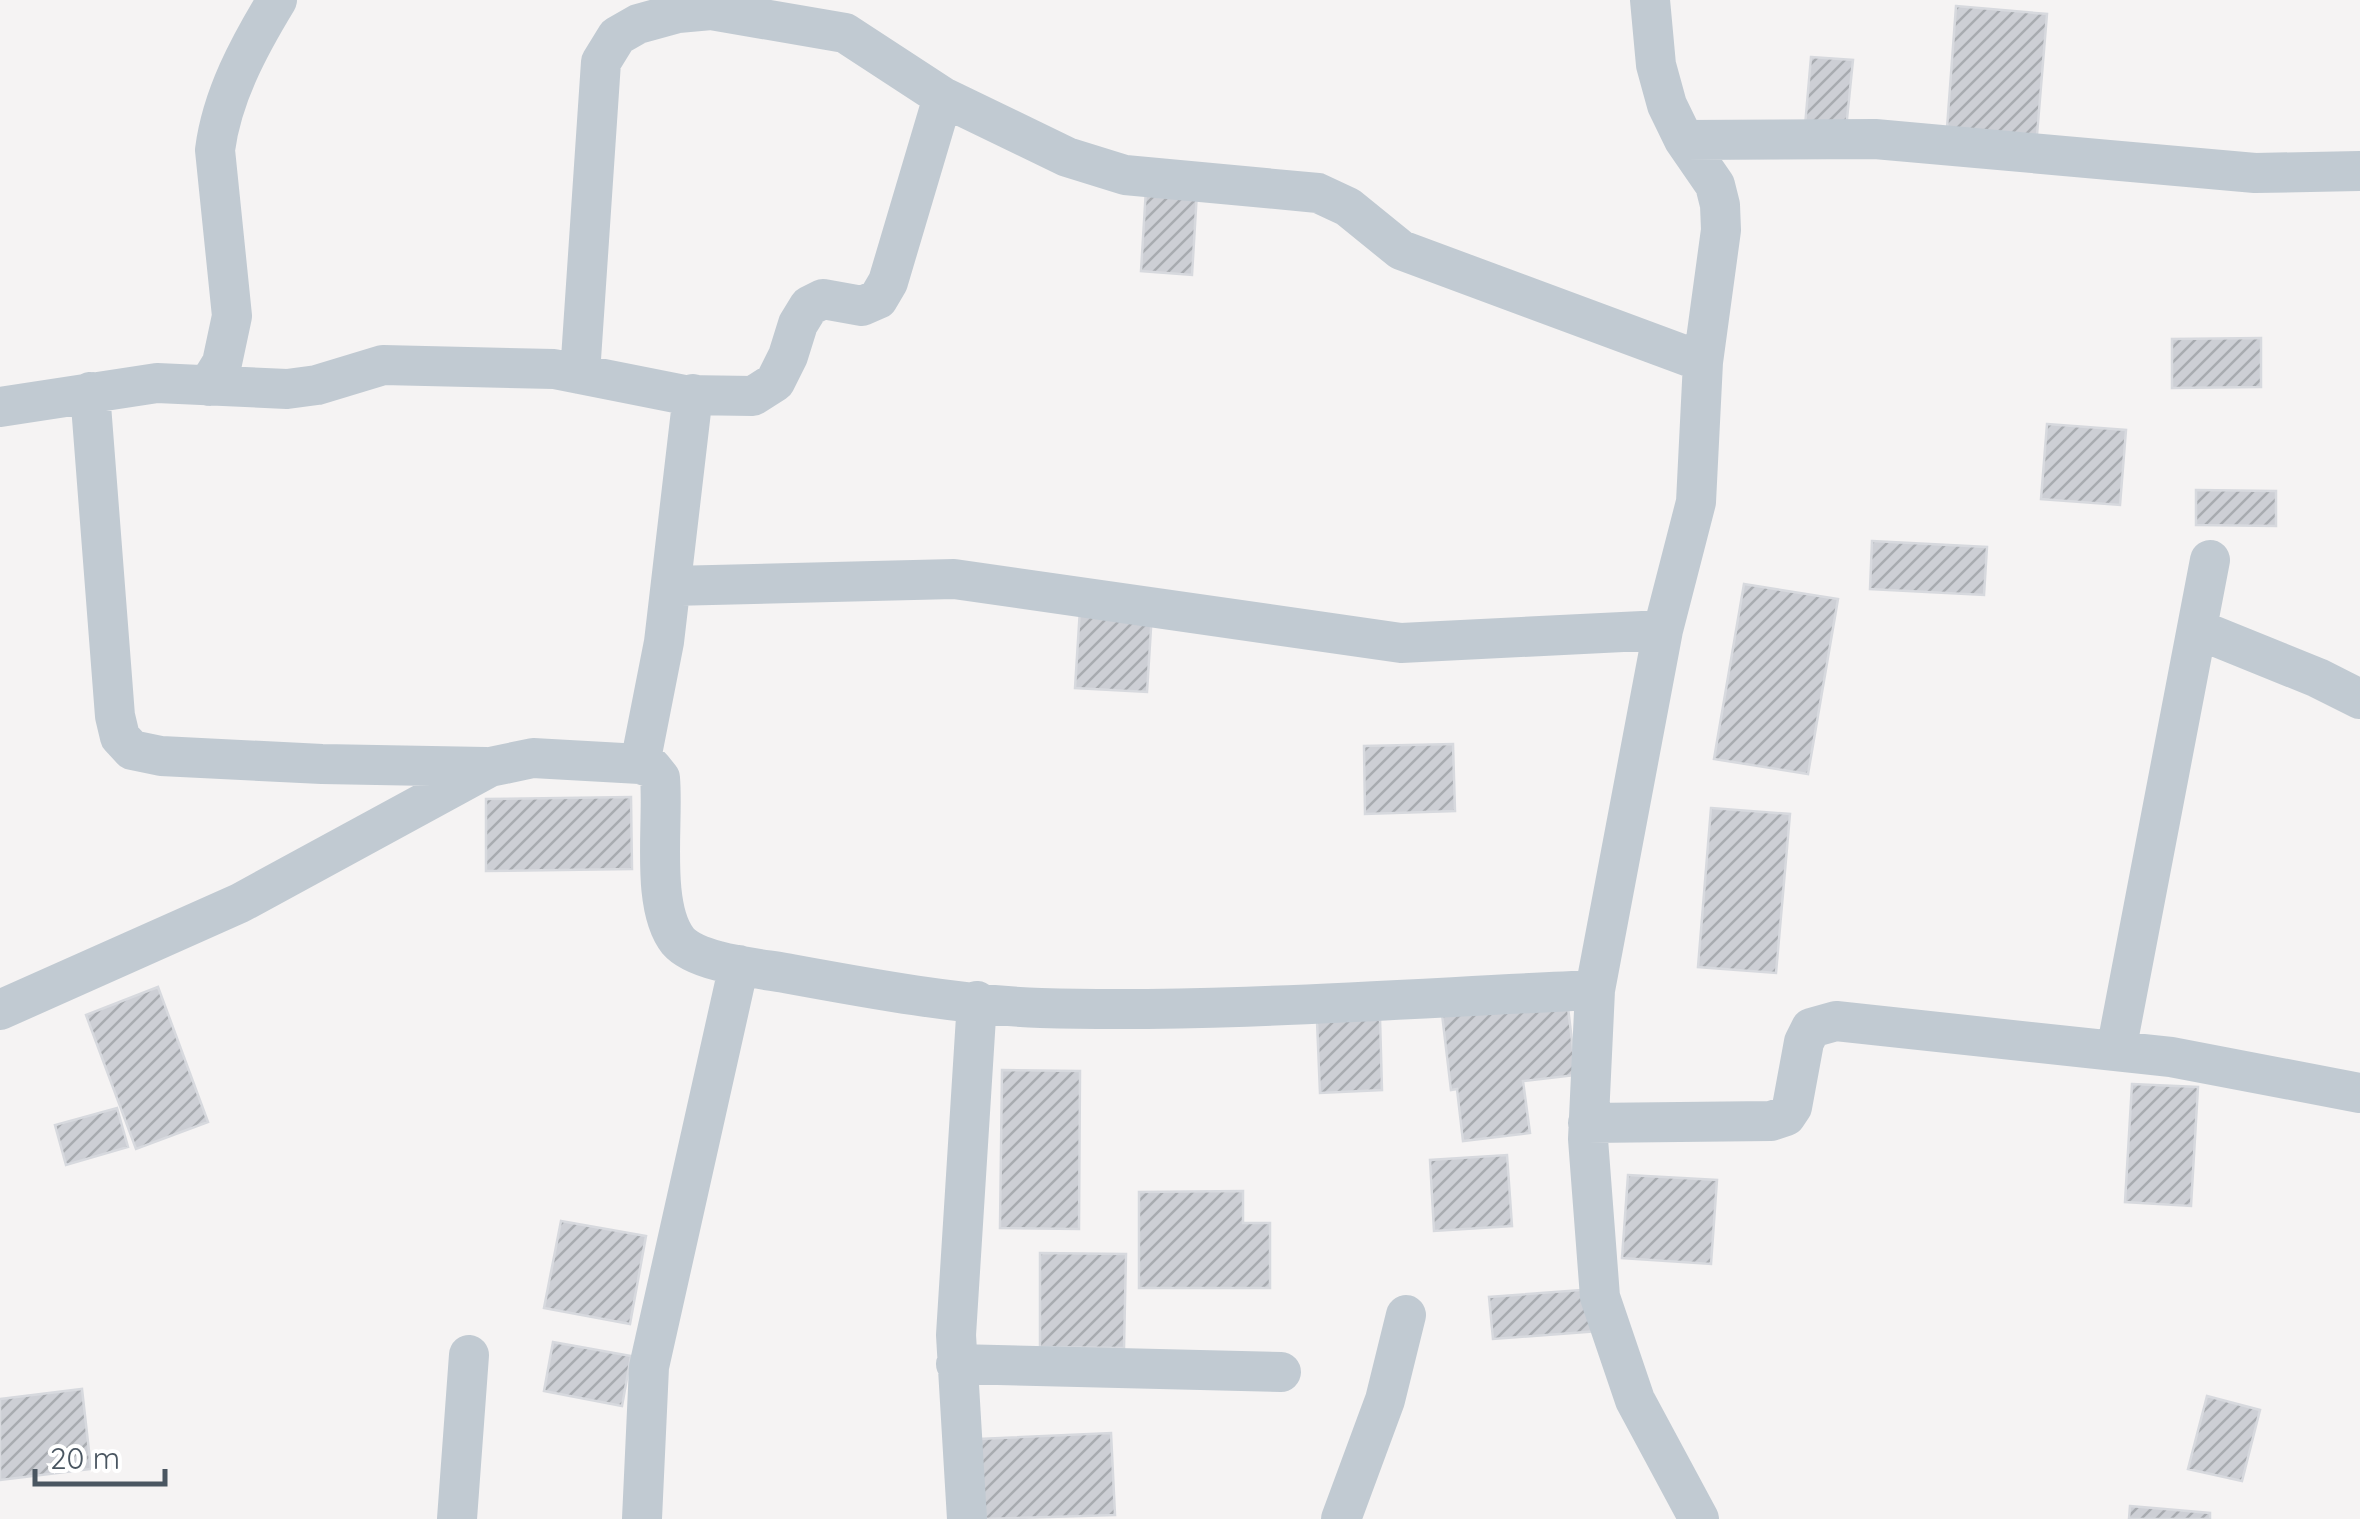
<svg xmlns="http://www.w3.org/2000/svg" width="2360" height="1519" font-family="Quicksand,sans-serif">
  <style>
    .building { fill: url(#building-hatch); stroke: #d7d9de; stroke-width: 2.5 }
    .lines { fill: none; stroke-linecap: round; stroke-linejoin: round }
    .street { stroke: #c1cad2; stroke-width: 40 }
  </style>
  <defs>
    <pattern id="building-hatch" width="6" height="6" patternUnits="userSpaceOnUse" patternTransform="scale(2.5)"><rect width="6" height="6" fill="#cdcfd5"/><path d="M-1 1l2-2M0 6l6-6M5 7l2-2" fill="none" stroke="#a8abb0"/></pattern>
  </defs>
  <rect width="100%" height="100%" fill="#f5f3f3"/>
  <path class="building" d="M1956,6l91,8 -10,121 -90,-7z
    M1811,57l42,3 -7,69 -41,-3z
    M1146,189l51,3 -5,83 -51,-4z
    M2261,338v49l-89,1v-49z
    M2047,424l79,6 -6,75 -79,-6z
    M2196,490l80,1v35l-80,-1z
    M1872,541l115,6 -3,48 -114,-6z
    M1744,584l94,15 -30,175 -94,-15z
    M1080,609l72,3 -5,80 -72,-4z
    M1453,744l2,67 -90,3 -1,-68z
    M631,797l1,72 -146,2v-72z
    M1711,808l79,6 -14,159 -78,-6z
    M158,987l50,135 -72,27 -50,-134z
    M1567,999l9,76 -53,6 7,52 -67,8 -6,-52 -6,1 -9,-76z
    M1380,1018l2,72 -62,3 -3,-72z
    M1002,1070l78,1 -1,158 -79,-1z
    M2132,1084l66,3 -7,119 -66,-4z
    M117,1108l11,39 -62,18 -11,-40z
    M1507,1155l5,71 -78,5 -4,-71z
    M1628,1175l89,5 -6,84 -89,-6z
    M1243,1191v32h27v65h-131v-96z
    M561,1221l85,15 -16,88 -86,-16z
    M1040,1253l86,1 -2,94 -84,-1z
    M1594,1289l4,42 -105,8 -4,-42z
    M553,1342l78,14 -9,50 -78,-15z
    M82,1389l9,80 -91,11v-81z
    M2207,1396l53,14 -18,71 -54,-12z
    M1111,1433l4,82 -131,4 -5,-80z
    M2130,1506l80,7v6h-81z"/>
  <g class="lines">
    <path class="street" d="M1650,0l6,65 11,40 17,35 31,45 5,20 1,25 -18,132 -7,140 -33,128 -68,360 -7,149 12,158 35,103 64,119
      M1684,140l191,-1 380,34 105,-2
      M580,374l21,-312 16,-26 21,-12 40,-11 33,-3 134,23 98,64 124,60 58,18 193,18 30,14 53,43 302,112
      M208,386l14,-23 10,-47 -17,-166c7,-54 34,-104 62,-150
      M90,392l25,324 5,21 12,13 29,6 161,8 164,3
      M0,407l157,-24 130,6 30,-4 66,-20 171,4 131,26 68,1 22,-14 13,-26 10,-32 11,-18 14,-7 39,7 16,-7 10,-17 55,-185
      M671,586l283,-7 447,64 262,-13
      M2197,629l121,49 42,21
      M640,764l24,-122 29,-248
      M0,1010l240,-107 250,-136 43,-9 107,6 12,4 8,10c4,44 -10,128 18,163 19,22 79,27 107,32 82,15 173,32 256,35 184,5 370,-10 554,-18
      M2116,1051l94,-491
      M1588,1123l183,-2 15,-5 6,-9 12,-65 7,-14 25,-7 335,36 189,36
      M956,1364l325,8
      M457,1519l12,-164
      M642,1519l7,-152 90,-402
      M967,1519l-11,-184 21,-334
      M1341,1519l44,-119 21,-85"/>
  </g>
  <path d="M35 1469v15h130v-15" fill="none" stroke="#4a5661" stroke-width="5"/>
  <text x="50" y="1469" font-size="30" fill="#4a5661" stroke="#ffffff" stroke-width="8" paint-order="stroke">20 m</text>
</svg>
